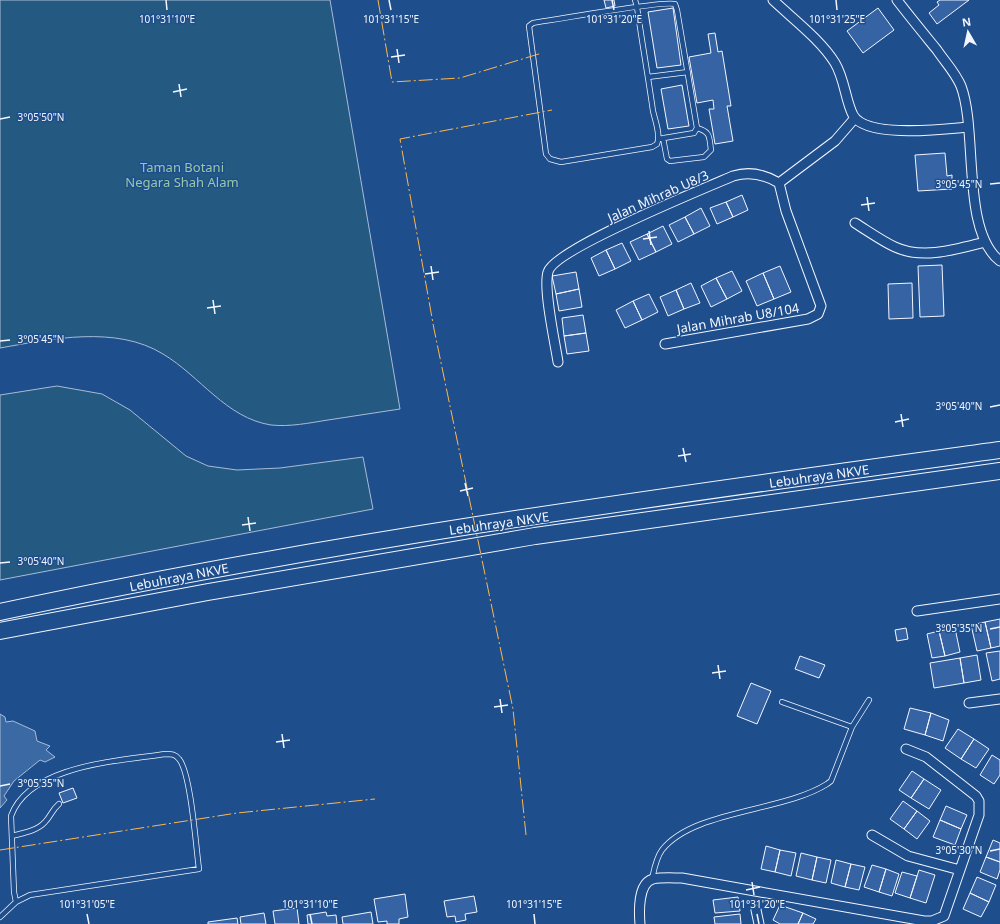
<svg xmlns="http://www.w3.org/2000/svg" width="1000" height="924" font-family="'Noto Sans',sans-serif">
  <style>
    .green { fill: #245a82; stroke: #a8bbd7 }
    .water { fill: #3b69a3; stroke: #a8bbd7 }
    .building { fill: #3563a3; stroke: #f2f6ff }
    .lines { fill: none; stroke-linecap: round; stroke-linejoin: round }
    .service-casing { stroke: #f2f6ff; stroke-width: 6 }
    .minor-casing { stroke: #f2f6ff; stroke-width: 11 }
    .motorway-casing { stroke: #f2f6ff; stroke-width: 18 }
    .service { stroke: #1f4e8c; stroke-width: 4.5 }
    .minor { stroke: #1f4e8c; stroke-width: 9 }
    .motorway { stroke: #1f4e8c; stroke-width: 16 }
    .power { stroke: #ffb74d; stroke-width: 1; stroke-dasharray: 14 3 2 3; stroke-linecap: butt }
    .ticks { fill: none; stroke: #f2f6ff; stroke-width: 1.5 }
    .labels { text-anchor: middle; stroke-width: 3; stroke-linejoin: round; paint-order: stroke }
    .park-label { font-size: 13px; fill: #97c8a6; stroke: #1f4e8c }
    .street-label { font-size: 13px; fill: #f2f6ff; stroke: #1f4e8c }
    .ticks-label { font-size: 10px; text-anchor: middle; fill: #f2f6ff; stroke: #1f4e8c; stroke-width: 3; stroke-linejoin: round; paint-order: stroke }
  </style>
  <rect width="100%" height="100%" fill="#1f4e8c"/>
  <path class="green" d="M0,0h330l70,409c-24,4 -48,7 -72,11 -19,3 -38,7 -57,5 -45,-7 -71,-49 -108,-71 -47,-29 -112,-15 -163,-6z
    M57,386l45,8 28,16 56,46 22,10 29,4 43,-2 83,-11 10,52 -373,71v-185z"/>
  <path class="water" d="M0,714l5,3 1,5 7,-1 22,10 2,10 13,5 -4,4 9,7 -10,5 -5,-2 -26,21 -10,15 3,4 -7,8z"/>
  <path class="building" d="M604,0h10l1,6 -9,2z
    M940,0h29l-32,24 -8,-11 10,-8 -2,-3z
    M673,8l8,57 -24,3 -9,-56z
    M878,8l16,22 -31,23 -16,-22z
    M715,33l3,19 4,-1 9,55h-4l6,35 -18,3 -6,-35h5l-1,-9 -16,3 -8,-46 22,-4 -3,-19z
    M682,85l7,41 -21,3 -7,-40z
    M945,153l2,23 5,-1v14l-34,2 -3,-36z
    M742,195l6,15 -15,7 -7,-15z
    M726,202l7,15 -16,7 -7,-16z
    M701,208l9,18 -16,8 -9,-17z
    M685,217l9,17 -16,8 -9,-17z
    M663,226l9,18 -16,8 -9,-18z
    M647,234l9,18 -17,8 -9,-18z
    M622,243l9,18 -16,8 -9,-19z
    M606,250l9,19 -16,7 -8,-18z
    M942,265l2,51 -24,1 -2,-51z
    M780,266l11,26 -17,7 -11,-26z
    M732,271l10,20 -15,8 -11,-21z
    M576,272l3,17 -23,5 -4,-18z
    M763,273l11,26 -17,7 -11,-25z
    M716,278l11,21 -16,8 -10,-21z
    M691,283l9,20 -16,6 -8,-19z
    M912,283l1,35 -24,1 -1,-35z
    M579,289l3,18 -23,4 -3,-17z
    M676,290l8,19 -16,7 -8,-19z
    M649,294l9,18 -16,8 -9,-19z
    M633,301l9,19 -17,8 -9,-18z
    M583,315l3,18 -22,3 -2,-18z
    M586,333l3,18 -22,3 -3,-18z
    M1000,619v27l-9,2 -6,-26z
    M985,622l6,26 -14,3 -6,-26z
    M906,628l2,11 -11,2 -2,-11z
    M955,628l5,24 -15,4 -6,-25z
    M939,631l6,25 -13,2 -5,-24z
    M1000,651v28l-8,2 -6,-28z
    M977,655l4,25 -17,3 -4,-25z
    M800,656l25,9 -6,13 -24,-9z
    M960,658l4,25 -30,5 -4,-25z
    M751,683l20,8 -14,33 -20,-8z
    M910,708l21,5 -6,22 -21,-6z
    M931,713l18,7 -6,21 -18,-6z
    M958,729l16,10 -13,20 -16,-11z
    M974,739l15,10 -13,19 -15,-9z
    M992,755l8,5v15l-6,9 -14,-9z
    M912,771l12,8 -13,19 -12,-8z
    M924,779l17,11 -12,19 -18,-11z
    M73,788l4,10 -14,5 -4,-10z
    M903,801l14,10 -13,18 -14,-10z
    M946,806l21,9 -6,14 -21,-9z
    M917,811l13,10 -13,18 -13,-10z
    M940,820l21,9 -6,16 -22,-8z
    M993,840l7,3v19l-14,-5z
    M766,846l14,4 -5,22 -14,-3z
    M780,850l16,3 -5,23 -16,-4z
    M801,853l16,4 -5,23 -16,-4z
    M817,857l14,3 -5,23 -14,-3z
    M986,857l14,5v8l-3,9 -17,-7z
    M836,860l15,4 -6,23 -14,-4z
    M851,864l14,3 -6,23 -14,-3z
    M872,865l14,4 -7,23 -15,-5z
    M886,869l13,5 -7,22 -13,-4z
    M919,870l16,5 -9,28 -16,-5z
    M902,872l15,4 -7,22 -15,-5z
    M977,877l19,8 -7,17 -19,-9z
    M970,893l19,9 -8,15 -18,-8z
    M405,894l3,23 -9,2v5h-12v-3l-9,1 -4,-23z
    M474,896l3,16 -12,2 1,6 -10,2 -1,-6 -8,1 -3,-16z
    M738,897l2,14 -25,2 -2,-13z
    M780,905l23,8 -5,11h-18l-7,-4z
    M297,908l2,16h-24l-2,-13z
    M326,912l1,4 9,-1 1,9h-29l-1,-9z
    M371,912l2,12h-30l-1,-7z
    M264,913l2,11h-25l-1,-7z
    M803,913l13,6 -3,5h-15z
    M740,914l1,10h-26l-1,-7z
    M237,918l1,6h-30v-2z"/>
  <g class="lines">
    <defs>
      <path id="service" d="M635,0l2,7c5,35 11,69 16,104 2,9 8,24 4,33l-5,3 -91,15 -11,-3 -4,-5 -17,-128 4,-3c19,-3 133,-23 142,-19l2,6 20,118 -3,5 -36,6
        M648,77l40,-5
        M663,138l4,21 3,2 34,-4 7,-7c-2,-13 0,-18 -14,-22
        M782,702l70,25
        M12,836c11,-3 25,-5 33,-14 6,-6 6,-11 14,-18
        M652,879c2,-9 4,-21 10,-29 31,-40 121,-38 165,-66l4,-3 21,-54 17,-27
        M0,917l16,-15 14,-7 169,-26c-3,-21 -8,-96 -20,-110 -4,-5 -7,-5 -14,-5 -46,7 -136,11 -154,62l3,76 2,10"/>
      <path id="minor" d="M773,0c20,19 48,40 62,63 10,17 10,36 18,52 13,24 92,14 115,12
        M897,0c13,17 27,34 40,50 8,12 18,22 24,36 17,45 0,145 39,175
        M855,223c13,8 27,18 40,24 28,13 62,2 90,-5
        M665,344l143,-25 10,-5 3,-8 -35,-95 -7,-28
        M558,362c-3,-20 -15,-73 -10,-90 5,-22 157,-84 185,-96 16,-5 31,-2 46,7l56,-42 20,-23
        M917,611l83,-12
        M969,703l31,-4
        M872,835l36,21 52,14
        M756,910l3,14
        M640,924c-1,-12 -2,-41 13,-45 9,-2 20,-1 29,-1l242,43h8l12,-5 35,-101v-14l-3,-5 -50,-39 -20,-8"/>
      <path id="motorway" d="M0,612c330,-71 666,-116 1000,-162
        M0,631l208,-39 327,-56 465,-65"/>
    </defs>
    <use href="#service" class="service-casing"/>
    <use href="#minor" class="minor-casing"/>
    <use href="#motorway" class="motorway-casing"/>
    <use href="#service" class="service"/>
    <use href="#minor" class="minor"/>
    <use href="#motorway" class="motorway"/>
    <path class="power" d="M378,0l14,82 68,-4 82,-25
      M526,835l-13,-126 -79,-380 -34,-190 152,-29
      M0,850l237,-37 138,-14"/>
  </g>
  <path class="ticks" d="M166,0l1,10M389,0l2,10M612,0l2,10M836,0l1,10M397,49l2,14M391,57l14,-2M179,84l2,13M173,92l14,-3M0,119l10,-2M990,184l10,-1M867,197l2,14M861,205l14,-2M649,231l2,14M643,239l14,-2M431,266l2,14M425,274l14,-2M213,300l2,14M207,308l14,-2M0,341l10,-1M990,407l10,-2M901,414l2,13M895,422l14,-3M683,448l3,14M678,456l13,-2M465,483l3,13M460,491l13,-3M248,517l2,14M242,525l14,-2M0,563l10,-1M990,629l10,-2M718,665l2,14M712,673l14,-2M500,699l2,14M494,707l14,-2M282,734l2,14M276,742l14,-2M0,786l10,-2M990,851l10,-2M752,882l2,13M746,890l14,-3M87,914l2,10M310,914l2,10M534,914l1,10M757,914l2,10"/>
  <g class="labels">
    <g class="park-label">
      <text x="182" y="172">Taman Botani<tspan x="182" dy="15">Negara Shah Alam</tspan></text>
    </g>
    <g class="street-label">
      <text transform="translate(658 196) rotate(-24)" y="5">Jalan Mihrab U8/3</text>
      <text transform="translate(738 318) rotate(-10)" y="5">Jalan Mihrab U8/104</text>
      <text transform="translate(819 476) rotate(-8)" y="5">Lebuhraya NKVE</text>
      <text transform="translate(499 523) rotate(-8)" y="5">Lebuhraya NKVE</text>
      <text transform="translate(179 577) rotate(-11)" y="5">Lebuhraya NKVE</text>
    </g>
  </g>
  <g class="ticks-label">
    <text x="167" y="23">101°31'10"E</text>
    <text x="614" y="23">101°31'20"E</text>
    <text x="837" y="23">101°31'25"E</text>
    <text x="391" y="23">101°31'15"E</text>
    <text x="41" y="121">3°05'50"N</text>
    <text x="959" y="188">3°05'45"N</text>
    <text x="41" y="343">3°05'45"N</text>
    <text x="959" y="410">3°05'40"N</text>
    <text x="41" y="565">3°05'40"N</text>
    <text x="959" y="632">3°05'35"N</text>
    <text x="41" y="787">3°05'35"N</text>
    <text x="959" y="854">3°05'30"N</text>
    <text x="87" y="908">101°31'05"E</text>
    <text x="310" y="908">101°31'10"E</text>
    <text x="534" y="908">101°31'15"E</text>
    <text x="757" y="908">101°31'20"E</text>
  </g>
  <g transform="translate(968 32) rotate(351)" stroke="#1f4e8c" stroke-width="3" paint-order="stroke">
  <path d="M0-3L7 15L0 10L-7 15Z" fill="#f2f6ff"/>
  <text y="-6" font-size="11" font-weight="bold" text-anchor="middle" fill="#f2f6ff">N</text>
  </g>
</svg>
